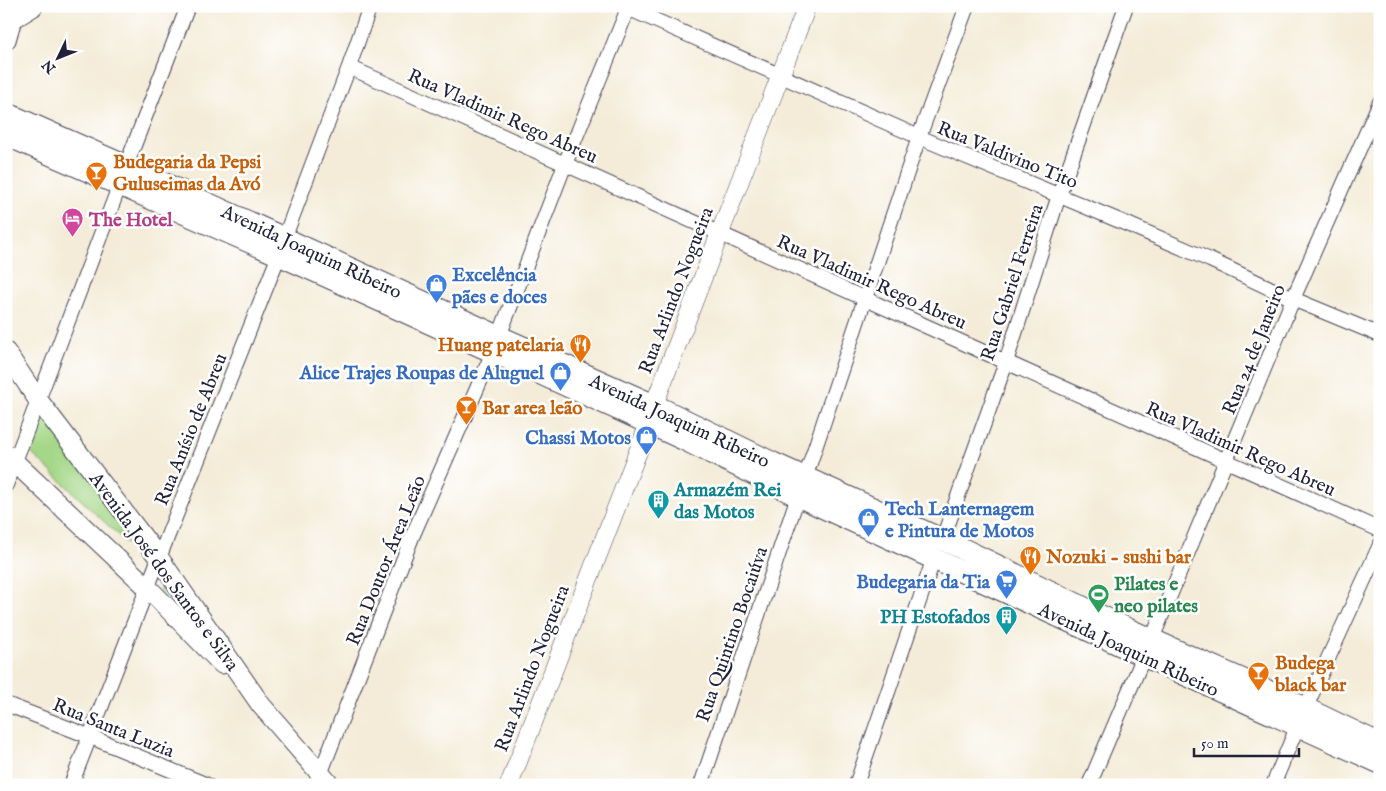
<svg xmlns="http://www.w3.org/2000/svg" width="1386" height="791" font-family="'IM FELL English',serif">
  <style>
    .green { fill: #a4d787; stroke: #637c61 }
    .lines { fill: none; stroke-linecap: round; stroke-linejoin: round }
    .minor-casing { stroke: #424053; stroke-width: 16 }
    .tertiary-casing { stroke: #424053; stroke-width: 19 }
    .secondary-casing { stroke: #424053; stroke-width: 21 }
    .primary-casing { stroke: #424053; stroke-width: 23 }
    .minor { stroke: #fff; stroke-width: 14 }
    .tertiary { stroke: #fff; stroke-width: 18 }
    .secondary { stroke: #fff; stroke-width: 19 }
    .primary { stroke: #fff; stroke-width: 21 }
    .labels { text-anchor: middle; stroke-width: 5; stroke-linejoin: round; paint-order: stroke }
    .street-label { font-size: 19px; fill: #22223b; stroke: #fff }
    .food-label { font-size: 19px; font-weight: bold; fill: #c56008; stroke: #fff; text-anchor: start }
    .hotel-label { font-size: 19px; font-weight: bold; fill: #b23c85; stroke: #fff; text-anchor: start }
    .shop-label { font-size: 19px; font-weight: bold; fill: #366cbe; stroke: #fff; text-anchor: end }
    .culture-label { font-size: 19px; font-weight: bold; fill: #0d838f; stroke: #fff; text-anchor: start }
    .leisure-label { font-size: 19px; font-weight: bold; fill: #27864d; stroke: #fff; text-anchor: start }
  </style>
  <rect width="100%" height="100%" fill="#fff"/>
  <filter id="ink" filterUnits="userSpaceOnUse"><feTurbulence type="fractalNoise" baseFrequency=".02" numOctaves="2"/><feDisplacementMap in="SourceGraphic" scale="10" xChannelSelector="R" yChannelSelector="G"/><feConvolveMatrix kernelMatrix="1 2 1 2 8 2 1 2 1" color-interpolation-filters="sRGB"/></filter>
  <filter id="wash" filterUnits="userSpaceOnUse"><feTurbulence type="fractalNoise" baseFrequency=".0096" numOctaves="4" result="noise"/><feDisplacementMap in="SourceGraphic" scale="20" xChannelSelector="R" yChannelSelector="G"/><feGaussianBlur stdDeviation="1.12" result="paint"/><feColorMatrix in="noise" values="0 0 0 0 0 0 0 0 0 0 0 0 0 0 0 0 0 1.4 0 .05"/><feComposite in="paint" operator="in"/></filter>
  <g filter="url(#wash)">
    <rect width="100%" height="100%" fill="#f4ecd8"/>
    <path class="green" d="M45,412l105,144 -3,6 -118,-111z
      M166,582l78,100 -86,-91z"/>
  </g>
  <g filter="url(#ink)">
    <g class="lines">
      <defs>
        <path id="minor" d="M623,6l296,131 208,87 83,36 83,39 87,36
          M349,67l1031,463
          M126,166l62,-160
          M284,239l65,-172 21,-61
          M805,478l114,-341 48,-131
          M6,485l114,-301
          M942,541l64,-179 53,-167 67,-189
          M1152,639l141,-340 87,-197
          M6,704l85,33 116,48
          M1305,709l75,-164
          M71,785l88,-227 120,-303
          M316,785l96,-248 81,-185 72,-188 64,-158
          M701,785l97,-289
          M856,785l78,-227
          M1089,785l55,-129
          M1273,785l25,-60"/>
        <path id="tertiary" d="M509,785l140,-362 5,-18 153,-399"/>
        <path id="secondary" d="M6,40l6,-21
          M6,352l32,48 121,158 102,147 69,80
          M6,454l142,134 74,76"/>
        <path id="primary" d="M6,22l26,-16
          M6,113l120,53 372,170 156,69 119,58 190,86 165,80 156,69 96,46
          M6,135l273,120 214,97 192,88 113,56 346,160 236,107"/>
      </defs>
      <use href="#minor" class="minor-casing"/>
      <use href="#tertiary" class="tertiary-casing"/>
      <use href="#secondary" class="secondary-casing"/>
      <use href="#primary" class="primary-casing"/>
      <use href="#minor" class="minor"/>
      <use href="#tertiary" class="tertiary"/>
      <use href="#secondary" class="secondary"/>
      <use href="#primary" class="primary"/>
    </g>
  </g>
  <defs>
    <symbol id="bar-pin" viewBox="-11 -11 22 30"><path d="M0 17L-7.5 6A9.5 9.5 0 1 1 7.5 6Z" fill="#e8710a" stroke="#fff"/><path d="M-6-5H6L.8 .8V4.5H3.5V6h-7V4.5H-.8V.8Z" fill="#fff"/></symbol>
    <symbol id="hotel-pin" viewBox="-11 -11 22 30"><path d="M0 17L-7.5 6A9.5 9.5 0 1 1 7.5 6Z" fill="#d1479c" stroke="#fff"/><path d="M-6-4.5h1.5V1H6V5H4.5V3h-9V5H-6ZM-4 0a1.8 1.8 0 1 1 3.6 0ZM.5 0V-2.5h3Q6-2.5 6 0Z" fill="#fff"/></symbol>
    <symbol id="shop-pin" viewBox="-11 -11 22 30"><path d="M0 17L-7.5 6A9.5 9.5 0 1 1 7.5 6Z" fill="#3f7fe0" stroke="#fff"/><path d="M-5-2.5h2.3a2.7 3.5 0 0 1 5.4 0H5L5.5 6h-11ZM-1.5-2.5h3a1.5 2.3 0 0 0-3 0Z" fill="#fff"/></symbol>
    <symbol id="restaurant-pin" viewBox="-11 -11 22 30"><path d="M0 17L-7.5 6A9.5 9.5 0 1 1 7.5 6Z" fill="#e8710a" stroke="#fff"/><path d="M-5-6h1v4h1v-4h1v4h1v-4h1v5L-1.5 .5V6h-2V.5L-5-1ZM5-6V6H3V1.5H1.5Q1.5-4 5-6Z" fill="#fff"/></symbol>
    <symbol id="building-pin" viewBox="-11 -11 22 30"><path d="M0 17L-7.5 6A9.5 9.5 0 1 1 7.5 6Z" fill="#0f9aa8" stroke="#fff"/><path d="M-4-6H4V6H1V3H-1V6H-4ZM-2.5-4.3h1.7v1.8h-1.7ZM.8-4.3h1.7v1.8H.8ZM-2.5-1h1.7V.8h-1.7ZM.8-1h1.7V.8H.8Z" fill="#fff"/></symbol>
    <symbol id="supermarket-pin" viewBox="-11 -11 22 30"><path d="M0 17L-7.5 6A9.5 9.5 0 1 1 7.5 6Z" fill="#3f7fe0" stroke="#fff"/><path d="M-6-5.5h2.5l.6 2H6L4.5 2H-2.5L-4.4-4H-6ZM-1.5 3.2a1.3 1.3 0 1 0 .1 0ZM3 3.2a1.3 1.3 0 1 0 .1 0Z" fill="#fff"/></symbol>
    <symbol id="stadium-pin" viewBox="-11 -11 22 30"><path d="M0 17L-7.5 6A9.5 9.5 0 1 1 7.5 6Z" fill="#2e9e5b" stroke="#fff"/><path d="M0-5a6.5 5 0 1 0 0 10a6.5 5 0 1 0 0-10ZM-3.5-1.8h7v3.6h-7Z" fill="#fff"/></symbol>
  </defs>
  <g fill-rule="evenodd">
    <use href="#bar-pin" x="84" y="160" width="25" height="34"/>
    <use href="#hotel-pin" x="60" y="206" width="25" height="34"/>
    <use href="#shop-pin" x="424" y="272" width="25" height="34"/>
    <use href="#restaurant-pin" x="568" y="332" width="25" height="34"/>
    <use href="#shop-pin" x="548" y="360" width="25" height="34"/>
    <use href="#bar-pin" x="454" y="394" width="25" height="34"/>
    <use href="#shop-pin" x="634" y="424" width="25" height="34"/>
    <use href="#building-pin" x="646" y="488" width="25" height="34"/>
    <use href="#shop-pin" x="856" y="506" width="25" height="34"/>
    <use href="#restaurant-pin" x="1018" y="544" width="25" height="34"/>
    <use href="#supermarket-pin" x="994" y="568" width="25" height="34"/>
    <use href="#stadium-pin" x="1086" y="582" width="25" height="34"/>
    <use href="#building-pin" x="994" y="604" width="25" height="34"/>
    <use href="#bar-pin" x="1246" y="660" width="25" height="34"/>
  </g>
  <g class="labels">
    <g class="street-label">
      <text transform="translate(503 115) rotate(24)" y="7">Rua Vladimir Rego Abreu</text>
      <text transform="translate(1008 154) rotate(22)" y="7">Rua Valdivino Tito</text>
      <text transform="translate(312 251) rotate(25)" y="7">Avenida Joaquim Ribeiro</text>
      <text transform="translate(872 281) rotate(24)" y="7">Rua Vladimir Rego Abreu</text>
      <text transform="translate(1011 282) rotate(-72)" y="7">Rua Gabriel Ferreira</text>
      <text transform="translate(675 290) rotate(-69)" y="7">Rua Arlindo Nogueira</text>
      <text transform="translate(1253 349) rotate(-68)" y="7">Rua 24 de Janeiro</text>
      <text transform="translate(680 420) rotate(25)" y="7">Avenida Joaquim Ribeiro</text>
      <text transform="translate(190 429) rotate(-68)" y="7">Rua Anísio de Abreu</text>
      <text transform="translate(1241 448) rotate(24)" y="7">Rua Vladimir Rego Abreu</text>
      <text transform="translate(385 560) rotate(-68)" y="7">Rua Doutor Área Leão</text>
      <text transform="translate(165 571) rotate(54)" y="7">Avenida José dos Santos e Silva</text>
      <text transform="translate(731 634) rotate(-71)" y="7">Rua Quintino Bocaiúva</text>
      <text transform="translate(1129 649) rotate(25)" y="7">Avenida Joaquim Ribeiro</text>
      <text transform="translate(531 668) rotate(-69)" y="7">Rua Arlindo Nogueira</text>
      <text transform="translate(114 727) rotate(22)" y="7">Rua Santa Luzia</text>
    </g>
    <g class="food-label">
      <text x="113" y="168">Budegaria da Pepsi<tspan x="113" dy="22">Guluseimas da Avó</tspan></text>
      <text x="564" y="351" text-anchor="end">Huang patelaria</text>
      <text x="482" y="414">Bar area leão</text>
      <text x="1046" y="563">Nozuki - sushi bar</text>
      <text x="1275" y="669">Budega<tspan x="1275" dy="22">black bar</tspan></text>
    </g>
    <g class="hotel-label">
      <text x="89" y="226">The Hotel</text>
    </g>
    <g class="shop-label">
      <text x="452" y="281" text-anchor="start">Excelência<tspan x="452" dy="22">pães e doces</tspan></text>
      <text x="544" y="379">Alice Trajes Roupas de Aluguel</text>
      <text x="631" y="444">Chassi Motos</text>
      <text x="885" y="515" text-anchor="start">Tech Lanternagem<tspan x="885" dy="22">e Pintura de Motos</tspan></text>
      <text x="990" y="588">Budegaria da Tia</text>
    </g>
    <g class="culture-label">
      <text x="674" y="496">Armazém Rei<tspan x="674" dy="22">das Motos</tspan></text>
      <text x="990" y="623" text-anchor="end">PH Estofados</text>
    </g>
    <g class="leisure-label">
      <text x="1114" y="590">Pilates e<tspan x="1114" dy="22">neo pilates</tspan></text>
    </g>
  </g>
  <rect width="1386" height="791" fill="none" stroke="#fff" stroke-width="25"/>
  <g transform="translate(58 58) rotate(227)" stroke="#ffffff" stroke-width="4" paint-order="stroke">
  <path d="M0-4L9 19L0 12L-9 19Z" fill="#22223b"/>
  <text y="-8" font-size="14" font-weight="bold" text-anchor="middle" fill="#22223b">N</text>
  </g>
  <path d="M1194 748v8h105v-8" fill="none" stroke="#22223b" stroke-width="2.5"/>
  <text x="1201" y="748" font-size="15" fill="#22223b" stroke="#ffffff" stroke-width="4" paint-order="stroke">50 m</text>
</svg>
